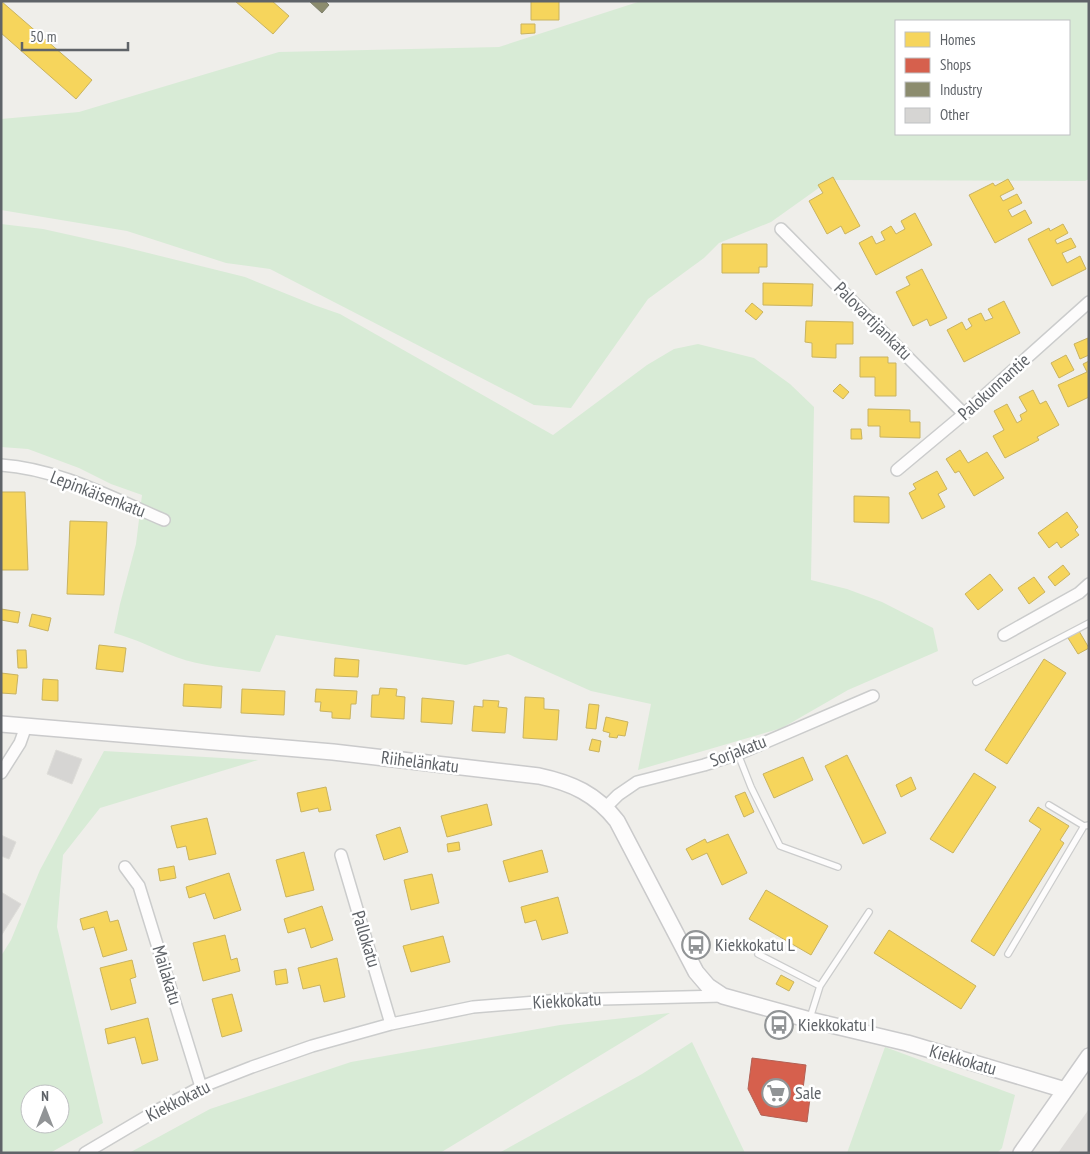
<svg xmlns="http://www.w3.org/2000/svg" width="1090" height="1154" font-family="'PT Sans Narrow',sans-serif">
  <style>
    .industrial { fill: #dfddda }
    .green { fill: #d8ebd6; fill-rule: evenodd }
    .homes { fill: #f6d55c; stroke: #c9b360 }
    .shops { fill: #d6604d; stroke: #b26155 }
    .industry { fill: #8c8c6e; stroke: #7e806c }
    .building { fill: #d6d5d3; stroke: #deddd9 }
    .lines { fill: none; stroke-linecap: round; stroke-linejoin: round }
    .lane-casing { stroke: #cbcccc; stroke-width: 8 }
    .street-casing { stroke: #cbcccc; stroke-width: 14 }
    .secondary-casing { stroke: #cacacb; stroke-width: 18 }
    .lane { stroke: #fdfcfc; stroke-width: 5.5 }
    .street { stroke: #fdfcfc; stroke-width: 11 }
    .secondary { stroke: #fdfcfc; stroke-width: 15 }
    .labels { text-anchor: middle; stroke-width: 5; stroke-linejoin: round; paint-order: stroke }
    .street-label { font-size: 18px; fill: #5f6368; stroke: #fff }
    .poi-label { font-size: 18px; fill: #5f6368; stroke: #fff; text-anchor: start }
  </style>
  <rect width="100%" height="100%" fill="#efeeea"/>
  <path class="industrial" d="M1089,1109v44h-31z"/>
  <path class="green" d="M641,1h448v178l-4,2 -255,-1 -59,42 -52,21 -15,15 -56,41 -77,109 -37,-3 -264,-136 -44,-6 -99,-32 -126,-21v-91l78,-7 200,-60 220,-5zM896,21h173v113h-173z
    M1,224l42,5 81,18 121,30 69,28 26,9 213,121 94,-70 27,-16 24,-5 56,14 36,26 24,23 -3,173 36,9 35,13 51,26 5,23 -90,39 -66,38 -144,42 13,-66 -60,-13 -83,-37 -42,11 -190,-30 -16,37c-28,-4 -57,-5 -84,-15 -21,-8 -40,-18 -62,-24l6,-29 16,-60 6,-49 -31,-11 -32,-16 -51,-19 -27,-2z
    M104,751l154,9 -158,48 -37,47 -6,72 46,196 -53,30h-49v-197l10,-16 29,-70zM30,1094h30v30h-30z
    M670,1013l-230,140h-311l81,-44 141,-47 209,-37z
    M692,1042l53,111h-246l143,-79z
    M885,1047l130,48 -13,53 -5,5h-150z"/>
  <path class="homes" d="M1,1l91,79 -16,19 -75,-66z
    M235,1h37l17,15 -16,18z
    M531,1h28v19h-28z
    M521,24h14v9l-14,1z
    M833,177l27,49 -15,8 -4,-8 -14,8 -18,-33 14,-8 -5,-8z
    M1008,179l6,10 -14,7 3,5 14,-7 5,9 -14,7 4,7 13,-7 7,13 -37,20 -26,-48 24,-12 2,3z
    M915,213l17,32 -56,30 -17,-32 13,-7 4,8 9,-4 -4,-8 10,-6 5,8 9,-5 -4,-8z
    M1063,224l5,9 -13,7 2,4 14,-6 5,9 -14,6 5,10 13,-7 6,13 -34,17 -24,-47 21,-11 1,3z
    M722,244h45v23h-8v6h-37z
    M922,269l25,49 -17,8 -3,-7 -14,7 -17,-34 14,-7 -4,-8z
    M763,283l50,1 -1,22 -49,-1z
    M1004,301l16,32 -56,29 -17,-32 15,-8 4,8 6,-4 -4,-7 13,-6 4,8 8,-3 -5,-9z
    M752,303l11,9 -7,8 -11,-9z
    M806,321l47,1v22h-17v14l-24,-1v-14l-7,-1z
    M1088,338l1,17 -9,4 -6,-15z
    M1066,355l8,15 -15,8 -8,-15z
    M860,357h28v6h8v33h-21v-19h-15z
    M1089,361v36l-21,10 -10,-22 29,-13 -4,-8z
    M840,384l9,8 -6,7 -10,-8z
    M1033,390l7,14 6,-3 13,24 -22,12 2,3 -34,18 -12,-22 11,-6 -10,-19 13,-7 10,19 5,-3 -2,-5 7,-4 -8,-14z
    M868,409l42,1v12h10v16l-40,-1v-11h-12z
    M851,429h10l1,10h-11z
    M960,450l8,13 19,-11 17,26 -30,18 -15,-25 -4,2 -9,-14z
    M937,471l10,18 -9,5 7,13 -23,12 -13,-26 7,-4 -3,-5z
    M1,492h24l3,78h-27z
    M854,496l35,1v26l-35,-1z
    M1067,512l11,15 -3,3 4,5 -18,13 -4,-6 -8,6 -11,-15z
    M70,521l37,1 -3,73 -37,-1z
    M1063,565l7,9 -15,12 -7,-9z
    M990,574l13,16 -25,20 -13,-16z
    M1034,577l11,15 -16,12 -11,-16z
    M1,609l19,3 -2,11 -17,-3z
    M32,614l19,4 -3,13 -19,-5z
    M1079,631l10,17 -11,6 -10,-16z
    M99,645l27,3 -3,24 -27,-3z
    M17,650h9l1,18h-9z
    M335,658l24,2 -1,17 -24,-1z
    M1044,659l22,14 -59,91 -22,-14z
    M1,673l17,2 -2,19 -15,-1z
    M43,679l15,1v21l-16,-1z
    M184,684l38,2 -1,22 -38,-2z
    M380,688l17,1 -1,7 9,1 -1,22 -33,-2 1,-22h7z
    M242,689l43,2 -1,24 -43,-2z
    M316,689l41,2 -1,13h-5l-1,15 -18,-1v-6l-12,-1 1,-9h-6z
    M525,697l19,1v11l15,1 -2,30 -34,-2z
    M422,698l32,3 -2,23 -31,-2z
    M483,700l16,1 -1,6 9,1 -2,25 -33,-2 2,-25 9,1z
    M589,704l10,1 -3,24 -10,-1z
    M606,717l22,5 -3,14 -7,-1 -1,3 -8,-1 1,-4 -7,-2z
    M592,739l9,2 -2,11 -10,-2z
    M847,755l39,78 -23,11 -38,-78z
    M803,757l10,23 -39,18 -11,-24z
    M974,773l22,14 -43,66 -23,-14z
    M911,777l5,12 -15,8 -5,-12z
    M326,787l5,23 -12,2 -1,-4 -17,4 -4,-19z
    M745,792l9,20 -10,5 -9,-21z
    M487,804l5,21 -45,12 -6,-21z
    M1038,807l31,19 -9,14 4,3 -70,113 -23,-15 70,-112 -12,-8z
    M207,818l9,36 -27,6 -3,-14 -9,2 -6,-22z
    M400,827l8,25 -24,8 -8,-25z
    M728,834l19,39 -25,12 -15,-32 -15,7 -6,-11 19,-10 2,4z
    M459,842l1,8 -12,2 -1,-8z
    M542,850l6,22 -39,10 -6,-21z
    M304,852l10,38 -28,7 -10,-37z
    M174,866l2,12 -16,3 -2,-12z
    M229,873l12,37 -27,9 -9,-26 -16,5 -3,-11z
    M432,874l7,29 -28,7 -7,-30z
    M766,890l62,36 -17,29 -62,-36z
    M558,897l10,36 -26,7 -6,-20 -11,3 -4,-16z
    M322,906l11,34 -22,8 -6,-20 -17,5 -4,-14z
    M107,911l3,11 8,-2 9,30 -24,7 -9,-30 -11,3 -3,-11z
    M889,930l87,56 -15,23 -87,-56z
    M225,935l6,25 6,-2 3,13 -37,10 -10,-38z
    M443,936l7,26 -39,10 -8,-26z
    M337,958l8,39 -21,5 -4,-17 -17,4 -5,-21z
    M132,960l4,17 -6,2 6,24 -25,7 -11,-42z
    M286,969l2,14 -12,2 -2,-14z
    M781,975l13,7 -5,9 -13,-7z
    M232,994l10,37 -20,6 -10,-38z
    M148,1018l10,42 -16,4 -7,-27 -27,7 -3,-15z"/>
  <path class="shops" d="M752,1058l54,7 -4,32 8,1 -3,24 -46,-7 -13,-26z"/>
  <path class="industry" d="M309,1h16l4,4 -7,8z"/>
  <path class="building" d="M56,750l26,9 -10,25 -25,-10z
    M1,835l15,7 -7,17 -8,-3z
    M1,892l20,12 -20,32z"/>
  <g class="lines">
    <defs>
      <path id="lane" d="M976,682l113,-59
        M738,754l13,33 29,59 58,21
        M1049,805l35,21
        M758,954l62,32
        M1008,954l76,-128 5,-1
        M810,1018l10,-32 49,-74"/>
      <path id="street" d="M781,229l183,185
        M1,465c58,4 111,33 163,55
        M897,470l67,-56 125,-112
        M1004,635l75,-42 10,-9
        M1,773l19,-30 6,-17
        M606,807l12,-12 19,-13 67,-17 34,-11 135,-58
        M341,855l50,169
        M125,867l14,19 62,201
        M85,1153l71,-42 45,-24 51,-20 60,-21 79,-22 82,-17 88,-7 162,-4"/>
      <path id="secondary" d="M1,724l332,28 206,24c33,7 57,18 78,45l79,151 12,14 15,10 87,24 97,23 158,47
        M1021,1153l68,-97"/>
    </defs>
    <use href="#lane" class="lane-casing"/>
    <use href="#street" class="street-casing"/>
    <use href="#secondary" class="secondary-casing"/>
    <use href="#lane" class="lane"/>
    <use href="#street" class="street"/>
    <use href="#secondary" class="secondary"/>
  </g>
  <defs>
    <symbol id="bus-ring" viewBox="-11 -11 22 22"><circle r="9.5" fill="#fff" stroke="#919496" stroke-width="1.5"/><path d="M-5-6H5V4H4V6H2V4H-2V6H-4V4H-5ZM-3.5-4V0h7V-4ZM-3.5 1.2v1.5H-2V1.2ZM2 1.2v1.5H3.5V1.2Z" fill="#919496"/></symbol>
    <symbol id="supermarket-ring" viewBox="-11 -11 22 22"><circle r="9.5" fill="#fff" stroke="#919496" stroke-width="1.5"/><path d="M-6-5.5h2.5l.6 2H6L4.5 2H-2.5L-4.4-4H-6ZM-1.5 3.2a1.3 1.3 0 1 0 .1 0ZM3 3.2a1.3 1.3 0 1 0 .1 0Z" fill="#919496"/></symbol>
  </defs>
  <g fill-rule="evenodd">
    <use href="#bus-ring" x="680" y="929" width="32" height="32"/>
    <use href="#bus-ring" x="763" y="1009" width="32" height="32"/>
    <use href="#supermarket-ring" x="760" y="1077" width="32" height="32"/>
  </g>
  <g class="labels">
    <g class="street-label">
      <text transform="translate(873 321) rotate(45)" y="6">Palovartijankatu</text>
      <text transform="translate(994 387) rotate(-42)" y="6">Palokunnantie</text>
      <text transform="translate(98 494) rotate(21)" y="6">Lepinkäisenkatu</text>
      <text transform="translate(738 751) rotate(-21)" y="6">Sorjakatu</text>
      <text transform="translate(420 762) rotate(7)" y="6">Riihelänkatu</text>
      <text transform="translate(366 939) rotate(73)" y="6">Pallokatu</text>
      <text transform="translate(167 975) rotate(73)" y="6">Mailakatu</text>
      <text transform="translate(567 1001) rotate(-3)" y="6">Kiekkokatu</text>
      <text transform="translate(963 1060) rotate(16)" y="6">Kiekkokatu</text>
      <text transform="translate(178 1101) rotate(-27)" y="6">Kiekkokatu</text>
    </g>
    <g class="poi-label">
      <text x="715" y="951">Kiekkokatu L</text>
      <text x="798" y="1031">Kiekkokatu I</text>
      <text x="795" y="1099">Sale</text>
    </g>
  </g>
  <rect width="1090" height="1154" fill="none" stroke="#5f6368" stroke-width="5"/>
  <rect x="895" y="20" width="175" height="115" fill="#ffffff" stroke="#bfc1c3"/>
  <rect x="905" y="32" width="25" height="15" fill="#f6d55c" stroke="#bfc1c3"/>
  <text x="940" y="45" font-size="15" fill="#5f6368">Homes</text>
  <rect x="905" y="58" width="25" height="15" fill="#d6604d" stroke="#bfc1c3"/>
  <text x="940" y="70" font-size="15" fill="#5f6368">Shops</text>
  <rect x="905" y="82" width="25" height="15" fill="#8c8c6e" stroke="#bfc1c3"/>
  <text x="940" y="95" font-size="15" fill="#5f6368">Industry</text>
  <rect x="905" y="108" width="25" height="15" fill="#d6d5d3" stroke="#bfc1c3"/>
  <text x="940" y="120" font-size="15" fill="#5f6368">Other</text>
  <g transform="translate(45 1109)"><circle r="24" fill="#ffffff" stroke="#bfc1c3"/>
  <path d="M0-4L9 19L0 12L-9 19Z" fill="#919496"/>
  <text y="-8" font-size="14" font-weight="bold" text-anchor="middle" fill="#5f6368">N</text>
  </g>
  <path d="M22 42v8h106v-8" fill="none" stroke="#5f6368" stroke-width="2.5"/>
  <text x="30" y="42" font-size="15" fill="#5f6368" stroke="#ffffff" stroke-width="4" paint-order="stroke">50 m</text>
</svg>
